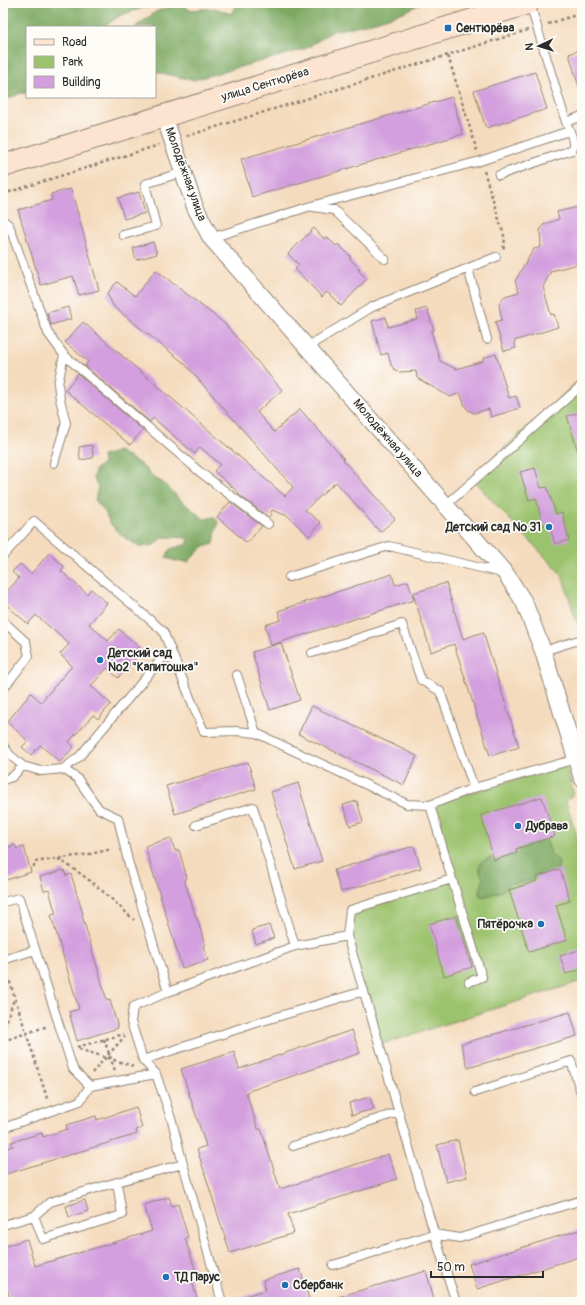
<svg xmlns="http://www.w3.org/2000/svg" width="585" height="1305" font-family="Pangolin,sans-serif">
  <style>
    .green { fill: #9bc26d; stroke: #63764c }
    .forest { fill: #7ca860; stroke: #546a46 }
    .building { fill: #d39fde }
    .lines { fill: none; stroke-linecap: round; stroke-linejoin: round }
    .lane-casing { stroke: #908374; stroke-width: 10 }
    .street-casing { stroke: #908374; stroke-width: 18 }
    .secondary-casing { stroke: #908374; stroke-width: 24 }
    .path { stroke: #908374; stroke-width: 2.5; stroke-dasharray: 3 3; stroke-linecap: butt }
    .lane { stroke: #fff; stroke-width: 8 }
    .street { stroke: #fff; stroke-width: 16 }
    .secondary { stroke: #fde4d1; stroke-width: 22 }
    .poi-dot { fill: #1f6fb2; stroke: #fdfcf7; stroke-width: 1.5 }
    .labels { text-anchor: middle; stroke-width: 3.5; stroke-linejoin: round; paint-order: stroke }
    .poi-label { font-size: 12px; font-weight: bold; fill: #2b2b2b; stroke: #fdfcf7; text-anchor: start }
    .street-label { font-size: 12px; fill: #2b2b2b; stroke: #fdfcf7 }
  </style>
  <rect width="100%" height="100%" fill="#fdfcf7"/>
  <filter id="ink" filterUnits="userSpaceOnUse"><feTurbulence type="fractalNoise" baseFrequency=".025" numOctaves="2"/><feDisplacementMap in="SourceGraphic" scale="8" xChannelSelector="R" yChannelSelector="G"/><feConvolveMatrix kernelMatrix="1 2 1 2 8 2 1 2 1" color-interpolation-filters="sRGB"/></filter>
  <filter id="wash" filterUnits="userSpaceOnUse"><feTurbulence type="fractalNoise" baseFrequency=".012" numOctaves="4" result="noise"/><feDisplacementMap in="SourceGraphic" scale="16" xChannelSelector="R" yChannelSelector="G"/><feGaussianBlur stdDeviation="0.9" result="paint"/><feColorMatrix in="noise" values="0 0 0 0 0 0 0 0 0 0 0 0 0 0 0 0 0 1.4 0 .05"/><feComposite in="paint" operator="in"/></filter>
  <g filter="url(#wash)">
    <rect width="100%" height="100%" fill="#f5dbbe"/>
    <path class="green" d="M582,378v253l-2,1 -18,-57 -91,-97z
      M565,764l9,30 -8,7 16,51v129l-203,64 -32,-109 3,-26 102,-31 -22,-74z"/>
    <path class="forest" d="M3,3h155l-37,12 -18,12h-76v66h-6l-18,8z
      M183,3h2l3,7 27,-2 16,6 6,-11h185l-18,9 -34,11 -37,8 -28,18 -112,31 -38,-8v-45h-20l22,-16z
      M118,451l22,13 16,15 6,3 21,20 21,17 10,-2 5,6 -3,7 -2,14 -11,3 -15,15 -12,-1 -10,-3 4,-9 18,-5v-6l-25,-1 -9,8 -13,2 -15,-8 -16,-15 -5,-12 -10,-12 3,-13 -5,-9 3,-10 7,-4 -1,-8z
      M542,836l5,5 3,12 9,8 -1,8c-6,5 -13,10 -22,8 -9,4 -15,7 -25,6l-8,8 -20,6 -4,-2 4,-15 -4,-12 2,-6z"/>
    <g id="blocks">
      <path class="building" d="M582,49v38h-3l-10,-33z
        M535,72l12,37 -61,19 -12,-37z
        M452,97l11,37 -211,63 -11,-38z
        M71,189l28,101 -20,5 -6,-19 -32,9 -23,-75 34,-10 -1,-6z
        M139,192l6,21 -21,6 -6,-21z
        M582,206v57l-31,8 -8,16 8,28 3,-1 4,13 -44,14 2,7 -12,3 -9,-29 7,-2 -3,-15 2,-5 4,-4 14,-4 -4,-11 19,-32 7,-2 -1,-16 3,-6 16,-6 -2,-7z
        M314,228l10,11 2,-3 10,10 2,-2 13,13 -2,1 11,11 -2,1 9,9 -26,27 -14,-14 -5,5 -27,-28 4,-4 -11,-11z
        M153,242l4,12 -21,6 -3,-12z
        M156,270l69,54 57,66 -25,22 17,20 26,-23 44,50 -1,1 52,59 -15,13 -44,-50 -31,28 16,13 -12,13 -21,-20 -16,-6 -3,8 -31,-24 1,-1 -25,-22 6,-7 -20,-17 -5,7 -42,-36 -3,4 -65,-56 3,-4 -23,-20 18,-20 202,174 8,-9 -109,-124 -70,-56 -7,-13 10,-12 18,14z
        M68,307l3,12 -20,6 -4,-12z
        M427,308l7,23h-3l9,30 16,8 27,-8v-3l13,-4 13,44 7,-2 4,12 -29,9 -2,-8 -15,4 -6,-3 -3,-4 -5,-13 -10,4 -33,-19 -1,-7 -17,1 -5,-3 -3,-4 -3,-12 -7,2 -9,-34 14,-4 2,10 30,-8 -2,-8z
        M78,374l65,56 -13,15 -65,-55z
        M582,412v42l-3,1 -12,-39z
        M92,445l1,13 -13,2 -1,-13z
        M535,468l6,20 6,-1 9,27 6,-2 7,28 -14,4 -6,-20 -6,1 -7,-27 -7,2 -9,-28z
        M230,502l32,24 -15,17 -30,-26z
        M49,553l15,13 -3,5 26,23 4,-5 16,14 -18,21 19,17 11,-12 23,21 -24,28 -11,-10 -16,18 20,18 -13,15 -5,-4 -24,27 5,5 -14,15 -20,-17 -9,10 -9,-8 6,-6 -21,-19 24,-29 10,9 31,-36 -12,-12 9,-10 -33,-29 -8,9 -25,-22v-6l16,-18 -7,-6 8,-8 11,10z
        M392,574l3,11 13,-4 6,19 -143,45 -6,-20 16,-5 -3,-9z
        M446,583l17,56 20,-7 36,115 -29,9 -36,-112 -23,8 -18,-59z
        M281,643l19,57 -30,10 -18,-58z
        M312,706l105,50 -13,29 -106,-51z
        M248,762l8,27 -81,25 -9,-28z
        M298,783l24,78 -27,8 -24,-77z
        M542,797l13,39 -39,13 1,4 -23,7 -13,-45z
        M357,801l6,21 -13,4 -7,-21z
        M171,838l4,13 4,-1 8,28 -3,1 12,39h1l8,27 -2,1 5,14 -26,8 -37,-122z
        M15,845l2,4 7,-2 7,25 -28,9v-32z
        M414,846l7,22 -80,24 -7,-22z
        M560,869l10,32 -14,4 11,35 -38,12 -20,-62 28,-9 -1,-4z
        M64,870l2,6 5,-2 12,40 -1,1 25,86 3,-1 8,28 -41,13 -8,-29 10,-3 -28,-94 5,-1 -7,-24 -5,1 -4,-14z
        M456,916l16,51 -28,9 -15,-52z
        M269,925l5,13 -18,6 -4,-14z
        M582,949v20l-16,5 -6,-18z
        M570,1012l7,24 -109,32 -7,-24z
        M352,1030l8,23 -114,39 12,37h3l19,60 108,-35 9,25 -109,35 6,19 -64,20 -33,-104 9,-3 -25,-77 53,-17 5,17z
        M370,1097l4,12 -22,6 -3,-12z
        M136,1107l6,21 -6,2 1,4 -134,41v-26l10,-3 -2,-4 31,-9 1,4 24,-8 -1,-4 30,-9 1,4z
        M458,1140l9,37 -21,5 -9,-37z
        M169,1197l3,9 6,-2 10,33 -3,1 10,31 -5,5 8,28h-187l-8,-26v-29l24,-8 8,27 117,-35 -8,-26z
        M85,1200l3,11 -19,6 -3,-11z
        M582,1229v27l-105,33 -8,-25z
        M300,1269l10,33h-74l-1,-3 31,-9 -3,-10z
        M426,1271l9,31h-104v-3z"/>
    </g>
  </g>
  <g filter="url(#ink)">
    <use href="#blocks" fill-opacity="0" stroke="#908374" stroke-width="1"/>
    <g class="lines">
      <defs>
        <path id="lane" d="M530,4l36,118
          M499,175l73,-25c4,-8 -3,-20 -6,-28l16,-6
          M313,207l21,3 51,49
          M3,220l6,5 39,108 16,22 136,117 68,52
          M123,235l33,-9 -11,-42 38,-12
          M211,238l100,-32 169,-45 89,-30
          M468,268l19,71
          M307,347l65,-40 124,-50
          M54,463l12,-40 -6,-24 -2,-15 6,-29
          M446,505l136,-120
          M3,556l31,-35 129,110 41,101 32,-1 20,2
          M289,577l100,-31 113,27
          M3,621l23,21 3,14 -26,33
          M543,651l39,-12
          M312,653l90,-29 19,56 19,11 34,97
          M237,675l19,58 151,71 23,1
          M3,745l6,9 14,12 18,5 22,-2 14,9 22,31 19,9 10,43 40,131
          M63,769l16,-12 84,-100 12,4
          M3,780l9,-3 11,-11
          M196,825l57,-18 42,139
          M452,879l30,98 -13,5
          M3,902l16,-4 54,171 17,17 66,-12
          M347,936c38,122 69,245 109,366
          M3,960l32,-10
          M143,1060l113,-37 108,-32
          M475,1092l96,-31 11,35
          M3,1128l77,-27 10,-15
          M293,1146l106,-34
          M34,1216l16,-14 67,-20
          M3,1225l31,-9 9,23 79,-24 -5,-33 66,-18
          M333,1265l101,-31 26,4 122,-38
          M222,1302l-39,-138 -11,-43 -16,-47 -13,-14 -12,-38 2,-15 35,-15 127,-46 52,-10 3,-26 102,-31 -22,-74 44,-17 102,-29"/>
        <path id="street" d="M164,116l31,91 16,31 295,336 18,28 19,49 39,127"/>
        <path id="secondary" d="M3,166l525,-163"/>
      </defs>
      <use href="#lane" class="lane-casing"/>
      <use href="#street" class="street-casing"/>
      <use href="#secondary" class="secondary-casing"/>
      <path class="path" d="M548,24l34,-11
        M448,56l29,95
        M187,136l341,-106
        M484,171l21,68 -2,11
        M3,194l156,-49
        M58,859c29,17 52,38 76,61
        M34,867v-5l56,-8 22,-5
        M6,970l42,131
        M3,1032l11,-33
        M104,1039l11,32
        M3,1041l45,-15
        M77,1047l47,-13
        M79,1049l54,17
        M92,1073l33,-37"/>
      <use href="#lane" class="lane"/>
      <use href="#street" class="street"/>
      <use href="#secondary" class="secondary"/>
    </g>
  </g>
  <g class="poi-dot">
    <rect x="444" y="24" width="8" height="8" rx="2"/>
    <circle cx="549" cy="527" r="4"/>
    <circle cx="100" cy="660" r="4"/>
    <circle cx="518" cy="826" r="4"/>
    <circle cx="541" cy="924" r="4"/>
    <circle cx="166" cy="1277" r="4"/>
    <circle cx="285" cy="1285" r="4"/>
  </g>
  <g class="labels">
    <g class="poi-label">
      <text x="456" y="32">Сентюрёва</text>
      <text x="541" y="531" text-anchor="end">Детский сад № 31</text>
      <text x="108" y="657">Детский сад<tspan x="108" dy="14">№2 "Капитошка"</tspan></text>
      <text x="526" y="830">Дубрава</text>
      <text x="533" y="928" text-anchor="end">Пятёрочка</text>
      <text x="174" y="1281">ТД Парус</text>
      <text x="293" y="1289">Сбербанк</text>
    </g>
    <g class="street-label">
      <text transform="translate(265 84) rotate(-17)" y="4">улица Сентюрёва</text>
      <text transform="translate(186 174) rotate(70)" y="4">Молодёжная улица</text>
      <text transform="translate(388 438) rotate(49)" y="4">Молодёжная улица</text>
    </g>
  </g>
  <rect width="585" height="1305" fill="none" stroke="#fdfcf7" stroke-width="16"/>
  <rect x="26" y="26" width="130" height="72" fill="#fdfcf7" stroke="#a9a8a5"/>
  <rect x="34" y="39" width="20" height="6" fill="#fde4d1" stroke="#a9a8a5"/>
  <text x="62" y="46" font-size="12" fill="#2b2b2b">Road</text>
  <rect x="34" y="56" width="20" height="12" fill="#9bc26d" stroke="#a9a8a5"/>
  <text x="62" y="66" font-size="12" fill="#2b2b2b">Park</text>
  <rect x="34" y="76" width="20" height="12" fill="#d39fde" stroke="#a9a8a5"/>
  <text x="62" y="86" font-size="12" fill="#2b2b2b">Building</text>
  <g transform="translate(539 46) rotate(266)" stroke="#fdfcf7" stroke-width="3" paint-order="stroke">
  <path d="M0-3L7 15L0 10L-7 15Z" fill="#2b2b2b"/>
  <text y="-6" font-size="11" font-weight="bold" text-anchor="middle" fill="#2b2b2b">N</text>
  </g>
  <path d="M431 1271v6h112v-6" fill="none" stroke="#2b2b2b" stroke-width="2"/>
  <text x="437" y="1271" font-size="12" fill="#2b2b2b" stroke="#fdfcf7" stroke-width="3" paint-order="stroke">50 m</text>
</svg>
